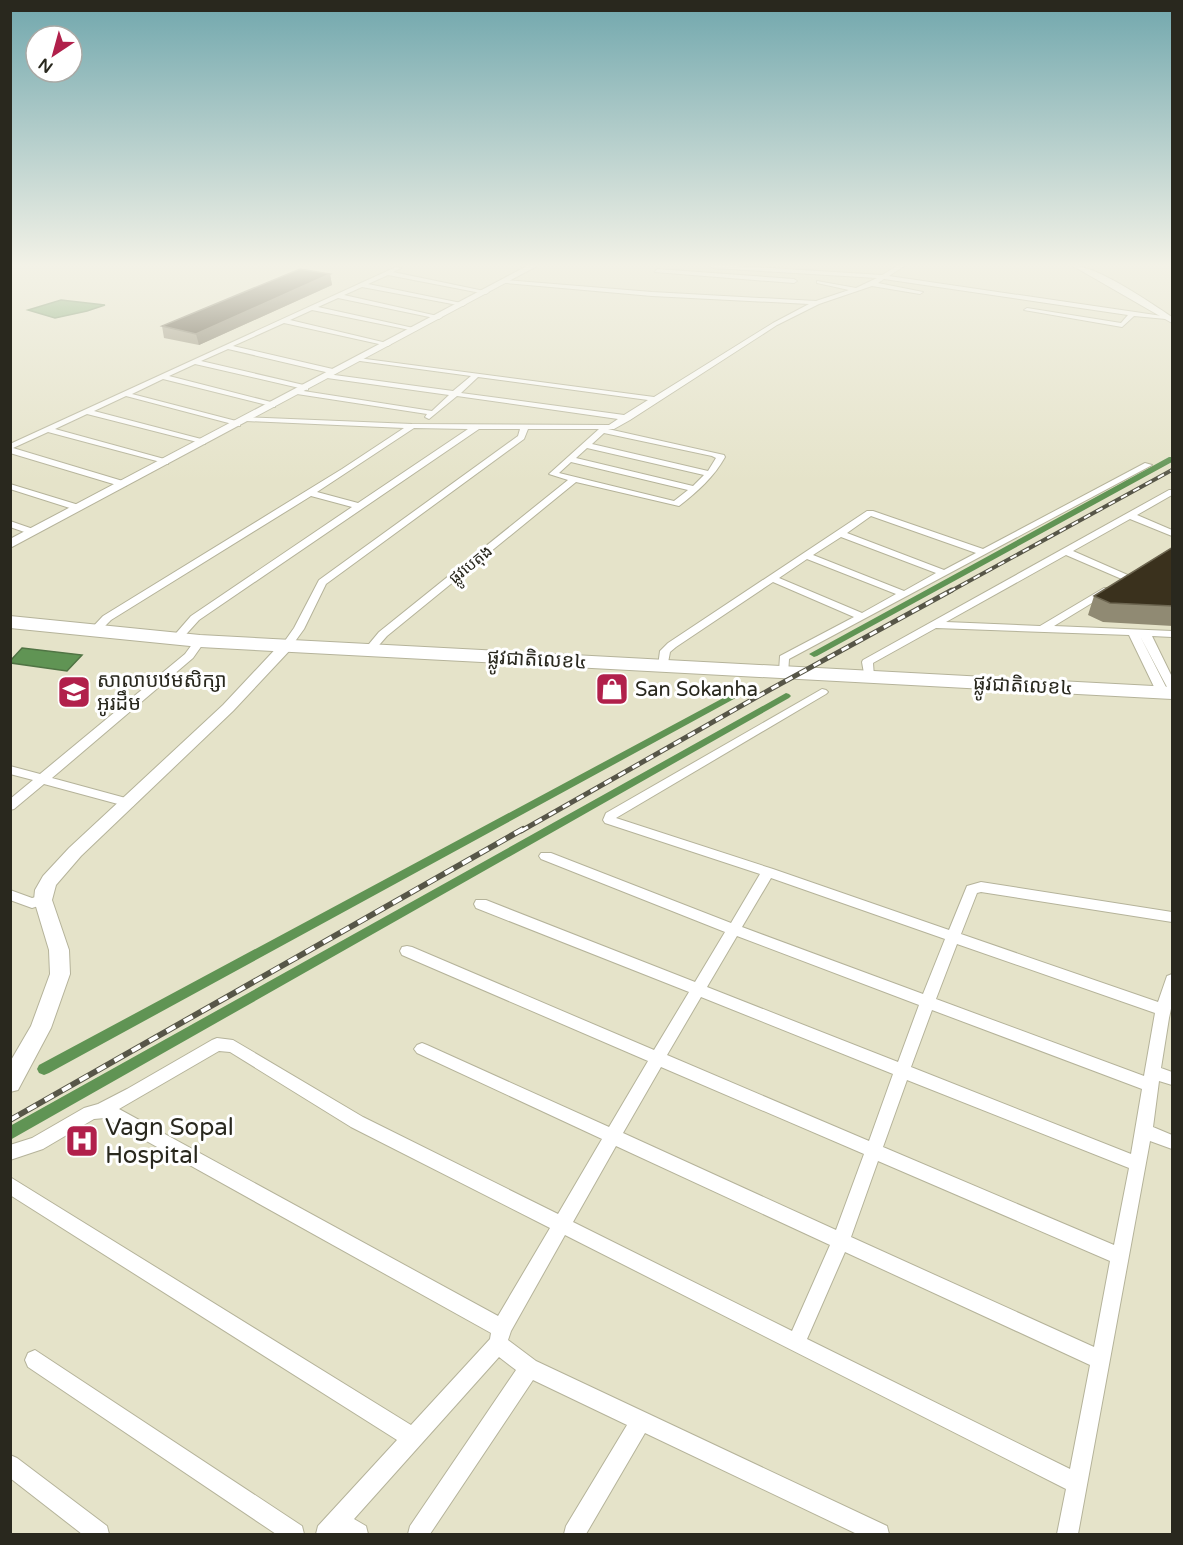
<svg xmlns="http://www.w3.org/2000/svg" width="1183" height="1545" font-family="'Varela Round','Noto Sans Khmer',sans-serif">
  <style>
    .water { fill: #609454; stroke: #507444; stroke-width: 1.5 }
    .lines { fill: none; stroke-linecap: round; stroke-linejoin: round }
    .canal { fill: #609454; fill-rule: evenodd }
    .street-casing { stroke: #b5b39a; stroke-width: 2 }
    .secondary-casing { stroke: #b5b39a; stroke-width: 2 }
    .highway-casing { stroke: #b5b39a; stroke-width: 2 }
    .street { fill: #fff; fill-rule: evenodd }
    .secondary { fill: #fff; fill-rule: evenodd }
    .highway { fill: #fff; fill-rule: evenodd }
    .rail-far2-casing { stroke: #575648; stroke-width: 4 }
    .rail-far1-casing { stroke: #575648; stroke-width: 5 }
    .rail-casing { stroke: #575648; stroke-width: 6 }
    .rail-far2 { stroke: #fff; stroke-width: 2; stroke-dasharray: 7; stroke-linecap: butt }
    .rail-far1 { stroke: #fff; stroke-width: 3; stroke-dasharray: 8; stroke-linecap: butt }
    .rail { stroke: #fff; stroke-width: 4; stroke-dasharray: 10; stroke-linecap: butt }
    .wall { fill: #908a73 }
    .shaded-wall { fill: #6d6651 }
    .building { fill: #3a311d; stroke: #6d6651; stroke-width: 1.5 }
    .labels { text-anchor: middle; stroke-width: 6; stroke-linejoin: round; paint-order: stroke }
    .far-street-label { font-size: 16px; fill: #29281e; stroke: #fff }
    .street-label { font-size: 20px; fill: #29281e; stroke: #fff }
    .poi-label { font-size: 20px; fill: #29281e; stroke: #fff; text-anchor: start }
    .near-poi-label { font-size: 24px; fill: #29281e; stroke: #fff; text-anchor: start }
  </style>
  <rect width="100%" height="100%" fill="#e5e3c9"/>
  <path class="water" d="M61,300l44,5 -18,6 -32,7 -27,-8z
    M22,648l60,7 -15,16 -56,-8v-3z"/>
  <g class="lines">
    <path class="canal" d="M1169,457h3v5l-355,194 -3,1 -5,-3z
      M740,689l3,1 2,2 -2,2 -694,379 -5,2 -5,-2 -2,-4 2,-4z
      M786,693l3,1 2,2 -2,2 -779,442v-14z"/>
    <defs>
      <path id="street" d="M710,266h26l146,9 15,-9h7l-15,10 280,41 -3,2 -32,-3 -12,11 -98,-17 3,-2 94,15 7,-8 -244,-36 -6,4 45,9 -3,2 -48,-8 -53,18 -42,21 -147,95 -16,9h-6l116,26 1,2c-11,20 -28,35 -46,49l-103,-24 -189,154 -14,16h-8l-1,-2 15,-18 189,-152 -19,-6 50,-45h-71l-4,10 -198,145 -22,45 -13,18h-8l-1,-2 12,-17 25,-48 199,-144 2,-7h-41l-280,191 -19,21 -4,1 -5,-3 20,-23 161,-109 -41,-11 -200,124 -14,14h-8l-1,-2 15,-16 239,-147 62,-41 -158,-7h-3v-4l169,7 197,1 9,-6 -161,-23 -28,23 -4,-2 2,-3 -130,-20 -4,-2 4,-2 135,21 17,-16 -122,-17 -4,-2 4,-2 126,17 18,-15 -111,-15 -2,-1v-2l296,39 119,-74 36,-19 -157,-8 -146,-13 -2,-3 148,12 164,9 33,-11 -32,-7v-2l39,7 21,-10 -164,-10zM478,377l170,23 -24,15 -163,-22zM414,428l54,1 -110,74 -41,-11zM604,433l108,23 4,2 -8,13 -116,-27zM587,448l117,27 -11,11 -117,-28zM571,462l117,28 -14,11 -115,-28z
        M396,267l5,1 -8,4 96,20 -3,2 -98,-19 -20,9 98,20 -3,2 -101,-19 -18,8 98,22 -3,2 -101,-21 -20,9 100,22 -3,2 -103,-21 -22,10 101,24 -3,2 -104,-23 -51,23 104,24 1,2 -4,2 -106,-25 -27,12 107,25v4l-113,-26 -26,12 106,27v4l-112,-28 -31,15 108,28v4l-114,-30 -32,15 111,29v4l-118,-30 -32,15 113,31v4l-120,-32 -35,16 113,34v4h-6l-110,-33v-9z
        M657,269l137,10 3,2 -3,2 -139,-11z
        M1145,463l7,2 -363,194 -1,15 -4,1 -5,-3 1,-16 74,-39 -81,-35 -97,65 -6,5 -3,16 -4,1 -5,-3 2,-15 8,-8 199,-132h6l110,38zM871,516l105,37 -32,17 -97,-37zM841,537l95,36 -32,18 -91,-36zM807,559l89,35 -34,19 -83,-35z
        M10,484l72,22 1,2 -7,2 -66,-21z
        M1169,490h3v5l-35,20 35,15v6l-42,-17 -57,32 57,25v4h-6l-58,-25 -120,67 94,4 64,-38h6v4l-56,34 118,5v6l-20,-1 20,41v13l-5,-3 -27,-51 29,57 -2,2 -4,1 -6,-3 -28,-58 -193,-7 -63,35 1,14 -1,2h-8l-3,-17 1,-2z
        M10,521l26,9 2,2 -5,3 -23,-8z
        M200,638l5,3 -12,17 -141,120 81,22 2,3 -2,3 -4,1 -85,-23 -30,25 -4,1v-11l23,-19 -23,-6v-8l30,8 145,-120 11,-15z
        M822,689l4,1 2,2 -2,2 -210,124 157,51 176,61 18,-44 14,-4 191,30v10l-191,-30 -4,1 -16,41 197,68 9,-26 5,-2v30l-3,14 -8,50 11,4v13l-13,-4 -6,46 19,8v14l-22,-8 -72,393h-21l9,-45 -501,-254 -54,96 -3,9 28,21 351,165 2,8h-32l-212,-101 -59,101h-22l2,-8 61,-101 -94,-45 -103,154h-22l2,-8 106,-156 -17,-13 -145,162 12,7 2,8h-52l2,-8 79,-86 -387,-245v-18l401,248 79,-86 1,-6 -386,-215 -11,1 -51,30 -33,11v-15l22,-7 52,-30 14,-4 29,-15 85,-49 5,-2 16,2 130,77 195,97 44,-75 -185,-86 -3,-4 3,-4 5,-2 5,2 182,82 39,-66 -246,-106 -2,-4 2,-4 5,-1 5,1 242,103 35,-58 -213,-84 -2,-4 2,-4h10l209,82 30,-50 -184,-73 -2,-3 2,-3h10l180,70 29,-49 -155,-51 -2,-3 3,-7zM771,878l174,61 -22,55 -181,-67zM737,936l182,69 -21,57 -191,-75zM957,944l198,69 -11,63 -208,-77zM701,997l192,77 -24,67 -202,-86zM932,1010l210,79 -11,65 -220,-87zM219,1051l11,1 121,75 199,101 -52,88 -379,-207zM661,1067l203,87 -28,76 -213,-97zM907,1080l222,88 -15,77 -231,-98zM616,1146l214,99 -38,86 -219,-109zM878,1161l232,100 -16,86 -243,-110zM845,1252l245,113 -20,104 -263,-130z
        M10,890l22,8 11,-3 5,2 2,3 -2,3 -16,5 -22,-8z
        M35,1350l267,176 2,8h-28l-248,-167 -3,-7 3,-7z
        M10,1455l7,3 90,68 2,8h-27l-72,-56z"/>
      <path id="secondary" d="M527,266h10l-527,282v-9z
        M1073,266c23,-1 78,37 99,51v6z
        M287,641l7,4 -2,3 -59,63 -152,145 -25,29 -4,15 17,50 1,24 -19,54 -33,62 -8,2v-30l21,-36 19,-52 -1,-24 -15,-50 1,-10 8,-14 26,-28 154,-143 59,-63z"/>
      <path id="highway" d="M10,616l190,19 972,52v12l-972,-52 -190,-19z"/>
    </defs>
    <use href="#street" class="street-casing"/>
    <use href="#secondary" class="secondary-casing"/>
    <use href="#highway" class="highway-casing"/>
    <use href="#street" class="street"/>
    <use href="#secondary" class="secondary"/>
    <use href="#highway" class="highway"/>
    <defs>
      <path id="rail-far2" d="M949,592l223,-122"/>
      <path id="rail-far1" d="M521,831l250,-142 181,-99"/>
      <path id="rail" d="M10,1120l513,-291"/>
    </defs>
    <use href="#rail-far2" class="rail-far2-casing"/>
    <use href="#rail-far1" class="rail-far1-casing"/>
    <use href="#rail" class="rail-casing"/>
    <use href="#rail-far2" class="rail-far2"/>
    <use href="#rail-far1" class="rail-far1"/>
    <use href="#rail" class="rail"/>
  </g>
  <path class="wall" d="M330,274l2,11 -133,60 -35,-7 -2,-12z
    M1173,547v79l-70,-4 -15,-7 6,-19z"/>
  <path class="shaded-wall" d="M330,274l2,11 -133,60 -3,-11z"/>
  <path class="building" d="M300,269l30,5 -134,60 -34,-8z
    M1173,547v59l-63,-3 -16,-7z"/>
  <linearGradient id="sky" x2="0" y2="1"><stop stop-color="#71a7ad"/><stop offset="0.55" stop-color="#f3f2e7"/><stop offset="1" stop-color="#f3f2e7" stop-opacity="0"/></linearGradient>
  <rect width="1183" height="482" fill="url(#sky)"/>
  <defs>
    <symbol id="shop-square" viewBox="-11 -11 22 22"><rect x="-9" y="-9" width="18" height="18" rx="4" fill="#b1204b" stroke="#fff"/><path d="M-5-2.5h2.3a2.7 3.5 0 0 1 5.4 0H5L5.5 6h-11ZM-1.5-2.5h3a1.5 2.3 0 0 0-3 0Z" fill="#fff"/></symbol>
    <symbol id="school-square" viewBox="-11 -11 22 22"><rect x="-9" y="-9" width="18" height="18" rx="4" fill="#b1204b" stroke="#fff"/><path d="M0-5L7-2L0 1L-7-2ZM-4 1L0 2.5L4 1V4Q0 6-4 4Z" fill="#fff"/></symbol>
    <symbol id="hospital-square" viewBox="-11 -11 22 22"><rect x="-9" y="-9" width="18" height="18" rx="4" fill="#b1204b" stroke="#fff"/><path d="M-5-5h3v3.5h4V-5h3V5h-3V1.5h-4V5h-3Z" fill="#fff"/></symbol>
  </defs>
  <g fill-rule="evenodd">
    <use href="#shop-square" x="593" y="670" width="38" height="38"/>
    <use href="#school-square" x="55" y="673" width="38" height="38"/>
    <use href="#hospital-square" x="63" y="1122" width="38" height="38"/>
  </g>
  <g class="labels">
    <g class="far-street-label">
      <text transform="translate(470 564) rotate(-39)" y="6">ផ្លូវបេតុង</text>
    </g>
    <g class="street-label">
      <text transform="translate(537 659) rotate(3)" y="7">ផ្លូវជាតិលេខ៤</text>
      <text transform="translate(1023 685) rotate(3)" y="7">ផ្លូវជាតិលេខ៤</text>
    </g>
    <g class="poi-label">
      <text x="97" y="687">សាលាបឋមសិក្សា<tspan x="97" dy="23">អូរដឹម</tspan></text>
      <text x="635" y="696">San Sokanha</text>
    </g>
    <g class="near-poi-label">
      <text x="105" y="1135">Vagn Sopal<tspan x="105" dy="28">Hospital</tspan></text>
    </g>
  </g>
  <rect width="1183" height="1545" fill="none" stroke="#29281e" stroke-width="24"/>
  <g transform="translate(54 54) rotate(216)"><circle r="28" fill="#ffffff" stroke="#a9a9a5" stroke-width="1.5"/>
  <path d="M0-4.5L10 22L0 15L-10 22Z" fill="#b1204b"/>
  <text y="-9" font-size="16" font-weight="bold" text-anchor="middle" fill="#29281e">N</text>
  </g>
</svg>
